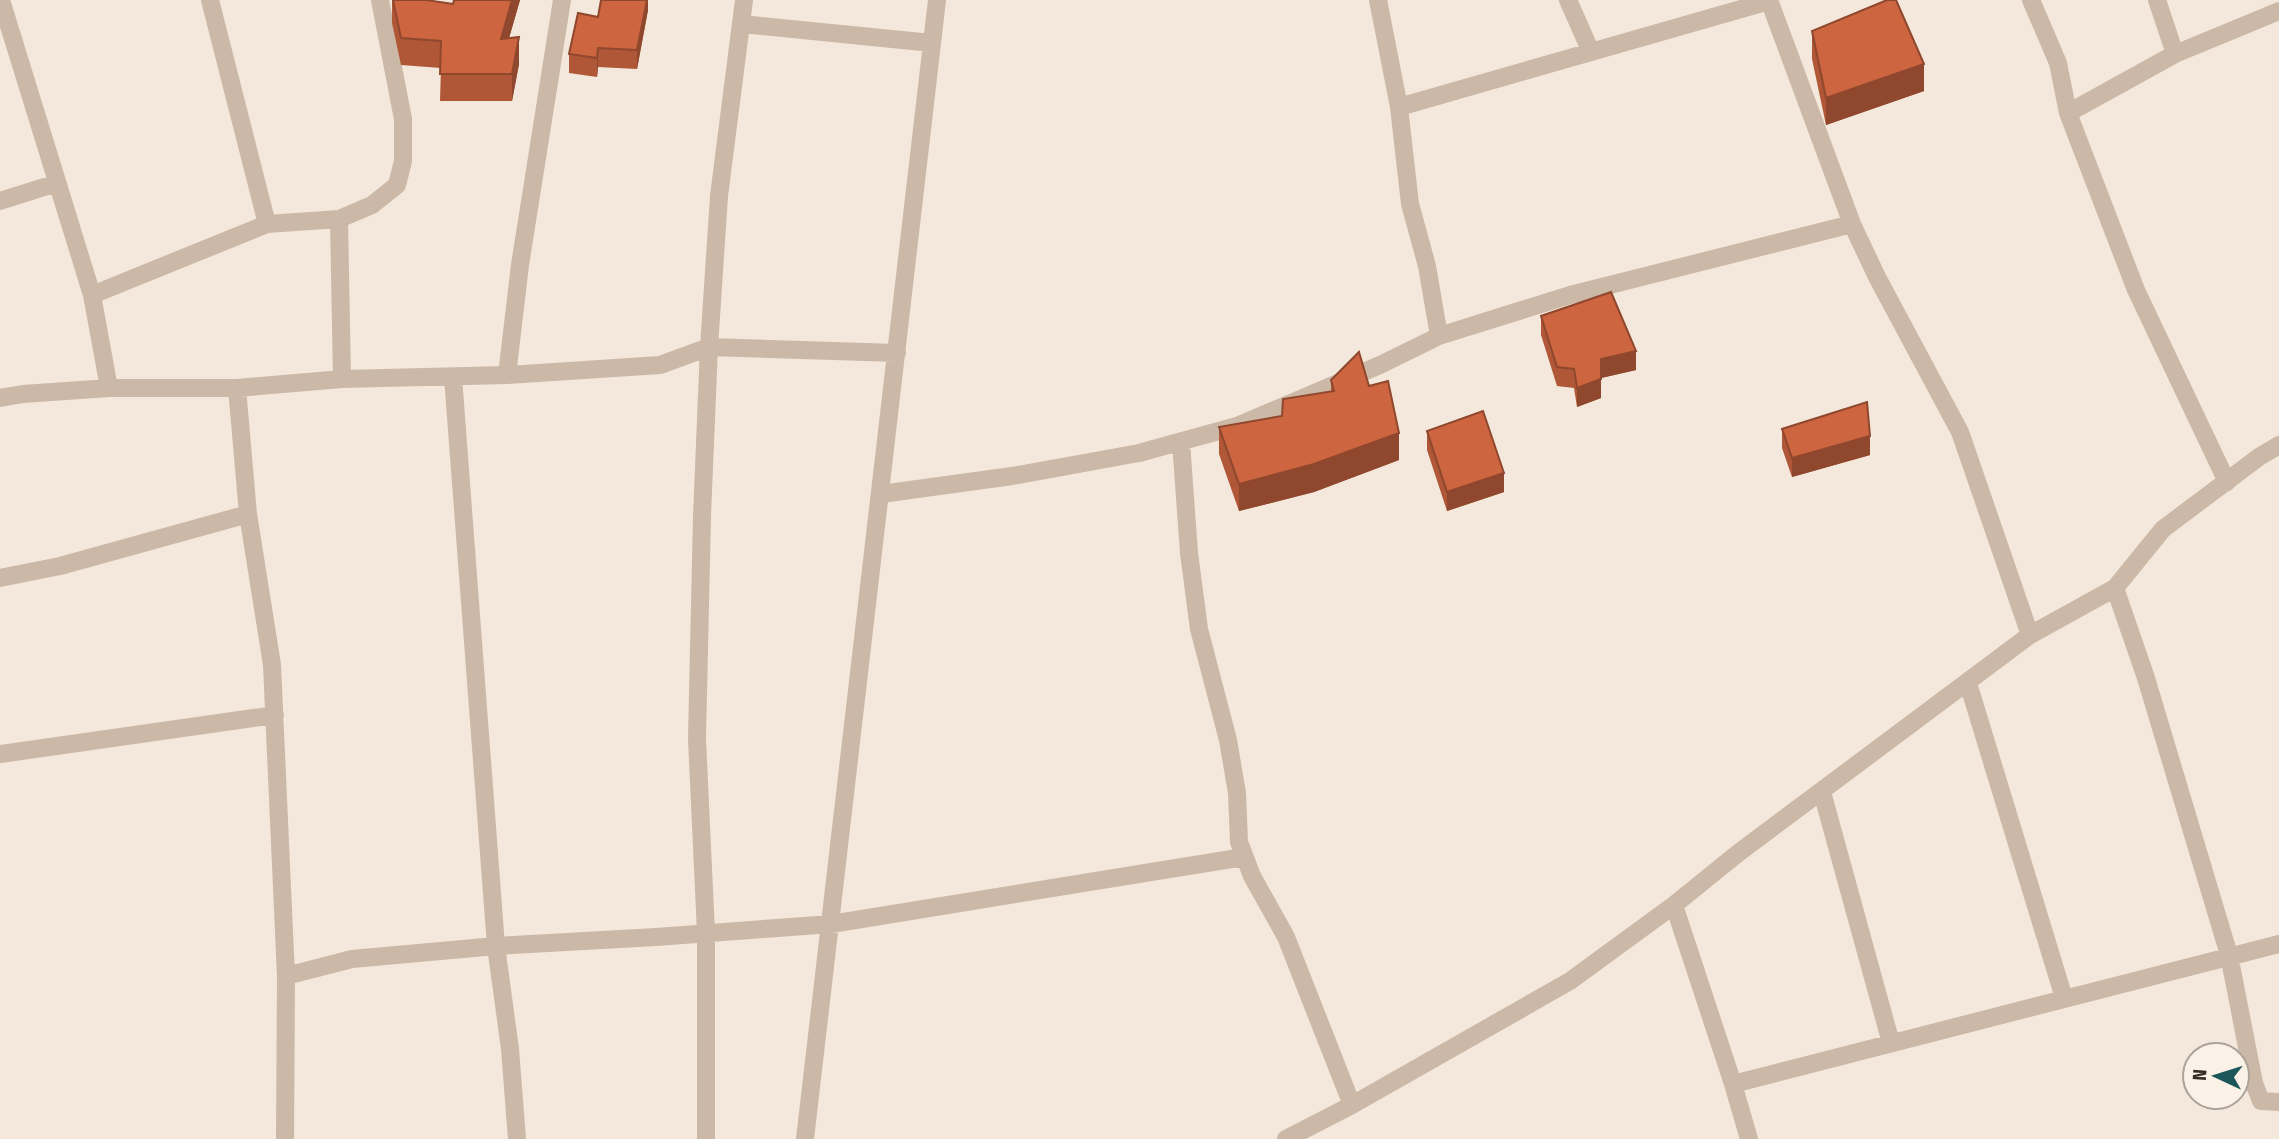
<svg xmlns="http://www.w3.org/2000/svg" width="2279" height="1139" font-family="'Fira Sans Condensed',sans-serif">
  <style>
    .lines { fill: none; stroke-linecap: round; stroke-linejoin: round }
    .minor { stroke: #ccb8a6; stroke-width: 18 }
    .wall { fill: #af5737 }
    .shaded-wall { fill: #8f472d }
    .building { fill: #cc6540; stroke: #8f472d; stroke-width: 2 }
  </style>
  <rect width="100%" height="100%" fill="#f3e8db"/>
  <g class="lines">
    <path class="minor" d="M1,0l91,295 17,93
      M210,0l57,224
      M1378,0l21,107
      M1568,0l23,52
      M1769,0l83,224 25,53 83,155 70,203
      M2031,0l27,63 10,50 68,177 91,192
      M742,24l190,19
      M2175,54l104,-43
      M2068,113l107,-59 -18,-54
      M0,201l57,-18
      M339,219l3,160
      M92,295l175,-71 72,-5 33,-14 25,-20 6,-24v-42l-23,-119
      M1439,336l-12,-70 -17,-62 -11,-97 370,-106
      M507,375l13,-110 42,-265
      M453,377l43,569 14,103 7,90
      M237,388l11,126 24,151 14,311 -1,163
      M0,398l23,-4 86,-6h128l105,-9 165,-4 153,-10 49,-18 188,6
      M1181,442l8,111 10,76 29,111 9,53 2,49 13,34 34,61 66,168
      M881,494l131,-18 127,-23 98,-27 143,-61 59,-29 131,-41 282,-71
      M0,578l60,-12 188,-52
      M2115,588l31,90 83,277 25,128 7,18 18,1
      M1968,683l96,315
      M0,754l275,-39
      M1822,792l69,251
      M1674,905l59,179 16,55
      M286,976l66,-17 144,-13 160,-9 175,-13 413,-67
      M1733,1084l546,-140
      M706,1139v-206l-9,-194 5,-223 7,-169 10,-151 25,-196
      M805,1139l132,-1139
      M1286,1139l66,-34 218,-124 104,-76 63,-51 293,-219 85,-47 48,-59 96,-72 20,-12"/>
  </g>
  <path class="wall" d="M392,0h34l27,4 1,-4h66l-11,38 10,26 -7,37h-72l1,-33 -40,-3 -9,-42z
    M648,0v10l-11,59 -39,-2 -1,10 -28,-4v-19l29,-37z
    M1812,31l112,60 -98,34 -14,-66z
    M1541,316l95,54 -35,8v20l-24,9 -3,-19 -17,-2 -16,-51z
    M1331,380l38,6 30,74 -85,32 -75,19 -20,-57v-27l63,-11 49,-25z
    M1782,429l88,26 -78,22 -10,-29z
    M1427,431l77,61 -57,19 -20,-61z"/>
  <path class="shaded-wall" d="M512,0h8l-19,66v-27z
    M647,0h1v10l-11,59v-19z
    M519,37v27l-7,37v-27z
    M598,48v19l-1,10v-19z
    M1924,64v27l-98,34v-27z
    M1636,351v19l-35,8v-19z
    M1601,379v19l-24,9v-19z
    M1399,433v27l-85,32 -75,19v-27z
    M1870,436v19l-78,22v-19z
    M1504,473v19l-57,19v-19z"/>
  <path class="building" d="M393,0h33l27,4 1,-4h58l-11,39 18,-2 -7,37h-72l1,-33 -40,-3z
    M601,0h46l-10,50 -39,-2 -1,10 -28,-4 9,-41 20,4z
    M1887,0h9l28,64 -98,34 -14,-67z
    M1611,292l25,59 -35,8v20l-24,9 -3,-19 -17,-2 -16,-51z
    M1359,352l10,34 19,-5 11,52 -85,31 -75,20 -20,-57 63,-11 1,-17 51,-8 -3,-11z
    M1867,402l3,34 -78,22 -10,-29z
    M1483,411l21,62 -57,19 -20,-61z"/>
  <g transform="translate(2216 1076) rotate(274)"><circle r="33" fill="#faf2e7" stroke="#aca39a" stroke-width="2"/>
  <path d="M0-5L12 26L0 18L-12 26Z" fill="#1b565b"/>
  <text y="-10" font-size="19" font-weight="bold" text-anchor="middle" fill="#372d27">N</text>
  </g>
</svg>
